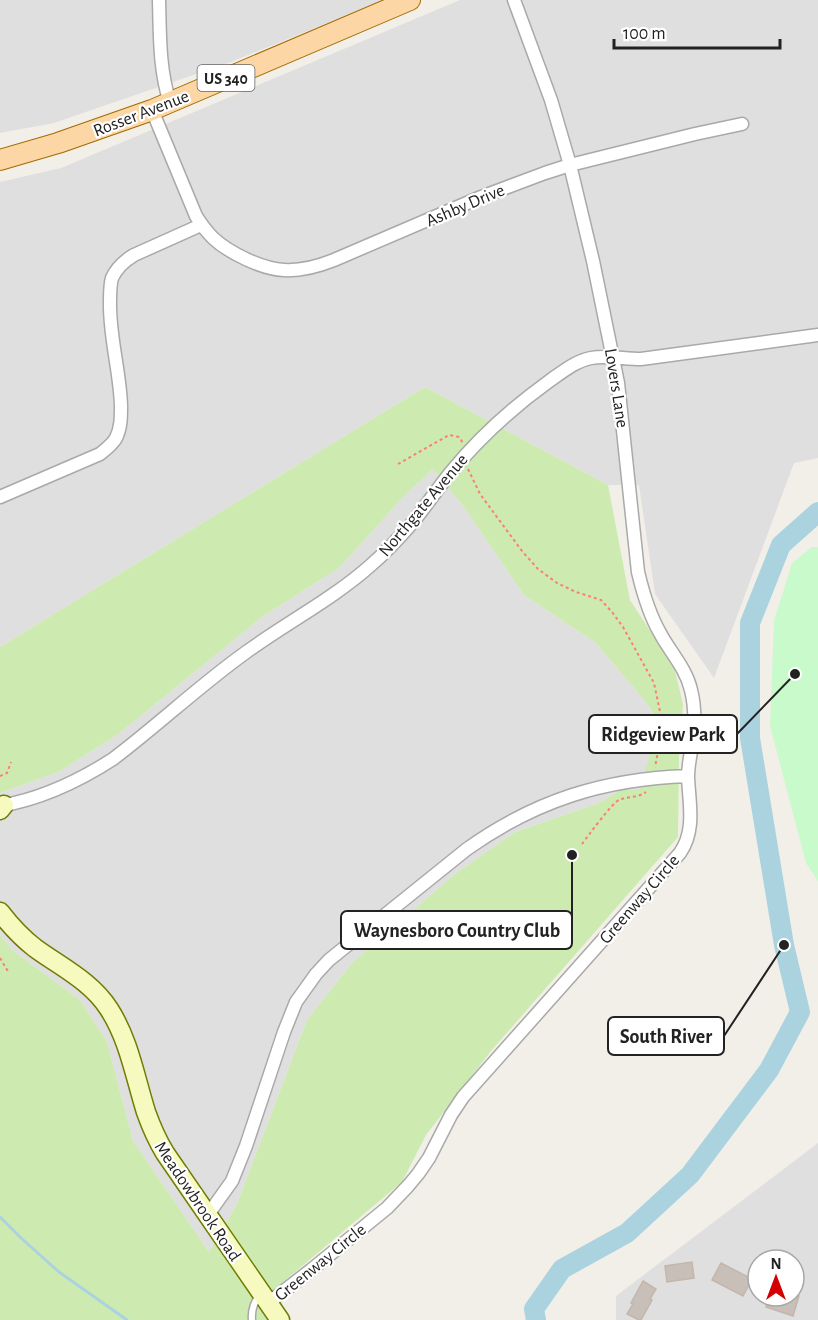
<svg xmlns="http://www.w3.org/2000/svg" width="818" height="1320" font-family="'Alegreya Sans',sans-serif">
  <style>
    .residential { fill: #e0dfdf; fill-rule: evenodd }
    .grass { fill: #cdebb0 }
    .park { fill: #c8facc }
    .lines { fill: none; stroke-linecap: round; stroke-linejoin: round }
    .stream { stroke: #aad3df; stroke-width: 3 }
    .river { stroke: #aad3df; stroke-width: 20 }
    .building { fill: #c7bfb8; stroke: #c4b6ab; stroke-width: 1.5 }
    .lane-casing { stroke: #a9a9a9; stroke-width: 9 }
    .street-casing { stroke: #a9a9a9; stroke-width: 15 }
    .secondary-casing { stroke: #707d05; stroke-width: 21 }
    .primary-casing { stroke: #a06b00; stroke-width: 22 }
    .path { stroke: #fa8072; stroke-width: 2; stroke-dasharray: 3 3; stroke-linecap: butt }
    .lane { stroke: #fff; stroke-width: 6 }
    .street { stroke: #fff; stroke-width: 12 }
    .secondary { stroke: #f7fabf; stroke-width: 18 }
    .primary { stroke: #fcd6a4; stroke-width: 20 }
    .labels { text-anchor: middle; stroke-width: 4.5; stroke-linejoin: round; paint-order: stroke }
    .shield { fill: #fff; stroke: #646464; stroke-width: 1.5 }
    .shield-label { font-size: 16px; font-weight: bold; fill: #222 }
    .street-label { font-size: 18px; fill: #222; stroke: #fff }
    .leader { fill: none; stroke: #222; stroke-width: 2 }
    .callout-dot { fill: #222; stroke: #fff; stroke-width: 2 }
    .callout { fill: #fff; stroke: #222; stroke-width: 2 }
    .callout-label { font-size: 20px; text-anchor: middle; font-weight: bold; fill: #222 }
  </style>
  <rect width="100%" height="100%" fill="#f2efe9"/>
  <path class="residential" d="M0,0h384l-153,62 -177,61 -54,10z
    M460,0h358v458l-24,5 -80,215 -59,-84 -16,-109h-31l-183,-98 -425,260v-465l61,-14z
    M433,469l31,38 60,88 72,48 48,57 16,24 -21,65 -19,1 -21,13 -84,29 -60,42 -103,89 -45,57 -70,184 -28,48 -76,-111 -26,-99 -27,-42 -68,-50 -12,-15v-142l58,-21 59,-37 145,-118 78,-50 63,-70z
    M818,1143v177h-202v-24zM758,1260h36v36h-36z"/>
  <path class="grass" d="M425,387l183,98 22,115 44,67 9,37 -4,54 -1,79 -187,214 -65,84 -24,47 -126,106 -13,26 5,6h-268v-385l12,15 68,50 27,42 26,99 76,111 28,-48 70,-184 45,-57 103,-89 60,-42 84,-29 21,-13 19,-1 21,-66 -16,-23 -48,-57 -72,-48 -60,-88 -31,-38 -30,28 -63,70 -78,50 -145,118 -59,37 -58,21v-146z"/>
  <path class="park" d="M812,547h6v334l-12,-18 -36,-137 4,-105 18,-58z"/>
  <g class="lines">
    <path class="stream" d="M0,1217l21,21 38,34 68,48"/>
    <path class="river" d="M536,1320l-2,-11 28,-40 65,-36 63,-58 79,-105 31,-58 -16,-67 -34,-207v-115l31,-78 37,-33"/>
  </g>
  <path class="building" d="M692,1262l2,16 -27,4 -2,-16z
    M721,1263l31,16 -9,17 -31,-16z
    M643,1281l13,8 -6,10 2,1 -11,20h-2l-12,-6 6,-10 -2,-1z
    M770,1296h29l-6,20 -27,-9z"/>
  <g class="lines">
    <defs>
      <path id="lane" d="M252,1320c-1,-10 2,-18 8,-26"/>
      <path id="street" d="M159,0c1,35 0,69 11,103
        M152,110l44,106c5,8 10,15 17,22 16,15 49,31 71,32 17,1 35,-4 50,-10l147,-63 64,-24 25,-8 125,-31 47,-10
        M0,497l100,-43c6,-5 12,-9 16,-16 5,-10 5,-21 5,-32 -1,-35 -12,-70 -11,-105 0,-8 0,-16 2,-23 5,-11 12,-17 22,-23l67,-30
        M0,806c41,-7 79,-25 113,-47 45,-34 86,-73 132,-106 41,-30 88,-54 126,-88 15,-13 29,-28 42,-43 13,-16 25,-34 38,-50 28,-34 61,-64 97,-90 13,-9 27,-21 43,-24 17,-3 33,1 50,1l177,-24
        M207,1216l25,-35 14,-35 38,-114 12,-30 20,-28 13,-14 138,-111c69,-49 137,-70 221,-73
        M267,1304l44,-34 76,-62 21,-22 10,-12 11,-16 22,-43 12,-18 217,-244c16,-23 9,-50 8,-76 0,-13 3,-24 5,-37 2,-16 2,-34 -2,-50 -5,-22 -21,-38 -31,-57 -11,-19 -17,-40 -22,-61l-20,-189 -25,-122 -23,-96 -19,-65 -37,-100"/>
      <path id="secondary" d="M0,810l4,-5
        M0,912c10,13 22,26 35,36 26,19 56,33 74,61 20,31 26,68 37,103 5,14 11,28 19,41l115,167"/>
      <path id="primary" d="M0,160l58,-17 94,-33 258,-110"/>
    </defs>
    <use href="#lane" class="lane-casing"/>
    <use href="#street" class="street-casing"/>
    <use href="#secondary" class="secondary-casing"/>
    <use href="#primary" class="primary-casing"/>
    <path class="path" d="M398,464l51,-29 10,2 4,6
      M468,469l12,25 42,57 16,18 19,14 19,9 25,8 11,12 11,15 31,56 9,43 -8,41
      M0,776l7,-3 4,-11
      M582,844c6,-8 30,-41 37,-44 9,-4 19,-2 27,-8
      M0,958l9,15"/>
    <use href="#lane" class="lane"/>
    <use href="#street" class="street"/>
    <use href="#secondary" class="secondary"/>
    <use href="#primary" class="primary"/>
  </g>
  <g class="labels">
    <rect class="shield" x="197.5" y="65" width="57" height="26" rx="4.5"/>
    <g class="shield-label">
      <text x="226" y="84">US 340</text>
    </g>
    <g class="street-label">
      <text transform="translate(141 113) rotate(-21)" y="6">Rosser Avenue</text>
      <text transform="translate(465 205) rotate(-23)" y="6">Ashby Drive</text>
      <text transform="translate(617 388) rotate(81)" y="6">Lovers Lane</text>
      <text transform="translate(423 505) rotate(-50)" y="6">Northgate Avenue</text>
      <text transform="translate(639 899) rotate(-49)" y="6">Greenway Circle</text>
      <text transform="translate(198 1201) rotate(56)" y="6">Meadowbrook Road</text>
      <text transform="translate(320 1262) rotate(-39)" y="6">Greenway Circle</text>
    </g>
  </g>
  <path class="leader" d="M795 674L737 734M572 855L572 930M784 945L724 1036"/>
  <g class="callout-dot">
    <circle cx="795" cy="674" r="6"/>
    <circle cx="572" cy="855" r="6"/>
    <circle cx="784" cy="945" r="6"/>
  </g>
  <g class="callout">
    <rect x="589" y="715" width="148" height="38" rx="6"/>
    <rect x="341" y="911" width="231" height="38" rx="6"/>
    <rect x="608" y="1017" width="116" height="38" rx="6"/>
  </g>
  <g class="callout-label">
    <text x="663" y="741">Ridgeview Park</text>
    <text x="457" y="937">Waynesboro Country Club</text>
    <text x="666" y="1043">South River</text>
  </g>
  <g transform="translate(776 1278)"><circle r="28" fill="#ffffff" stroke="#a7a7a7" stroke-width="1.5"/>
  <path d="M0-4.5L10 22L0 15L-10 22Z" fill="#d40000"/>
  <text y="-9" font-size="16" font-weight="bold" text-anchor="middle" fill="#222222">N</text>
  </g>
  <path d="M614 39v9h166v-9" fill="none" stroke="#222222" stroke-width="3"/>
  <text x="623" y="39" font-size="18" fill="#222222" stroke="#ffffff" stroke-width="4.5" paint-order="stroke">100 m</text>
</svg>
